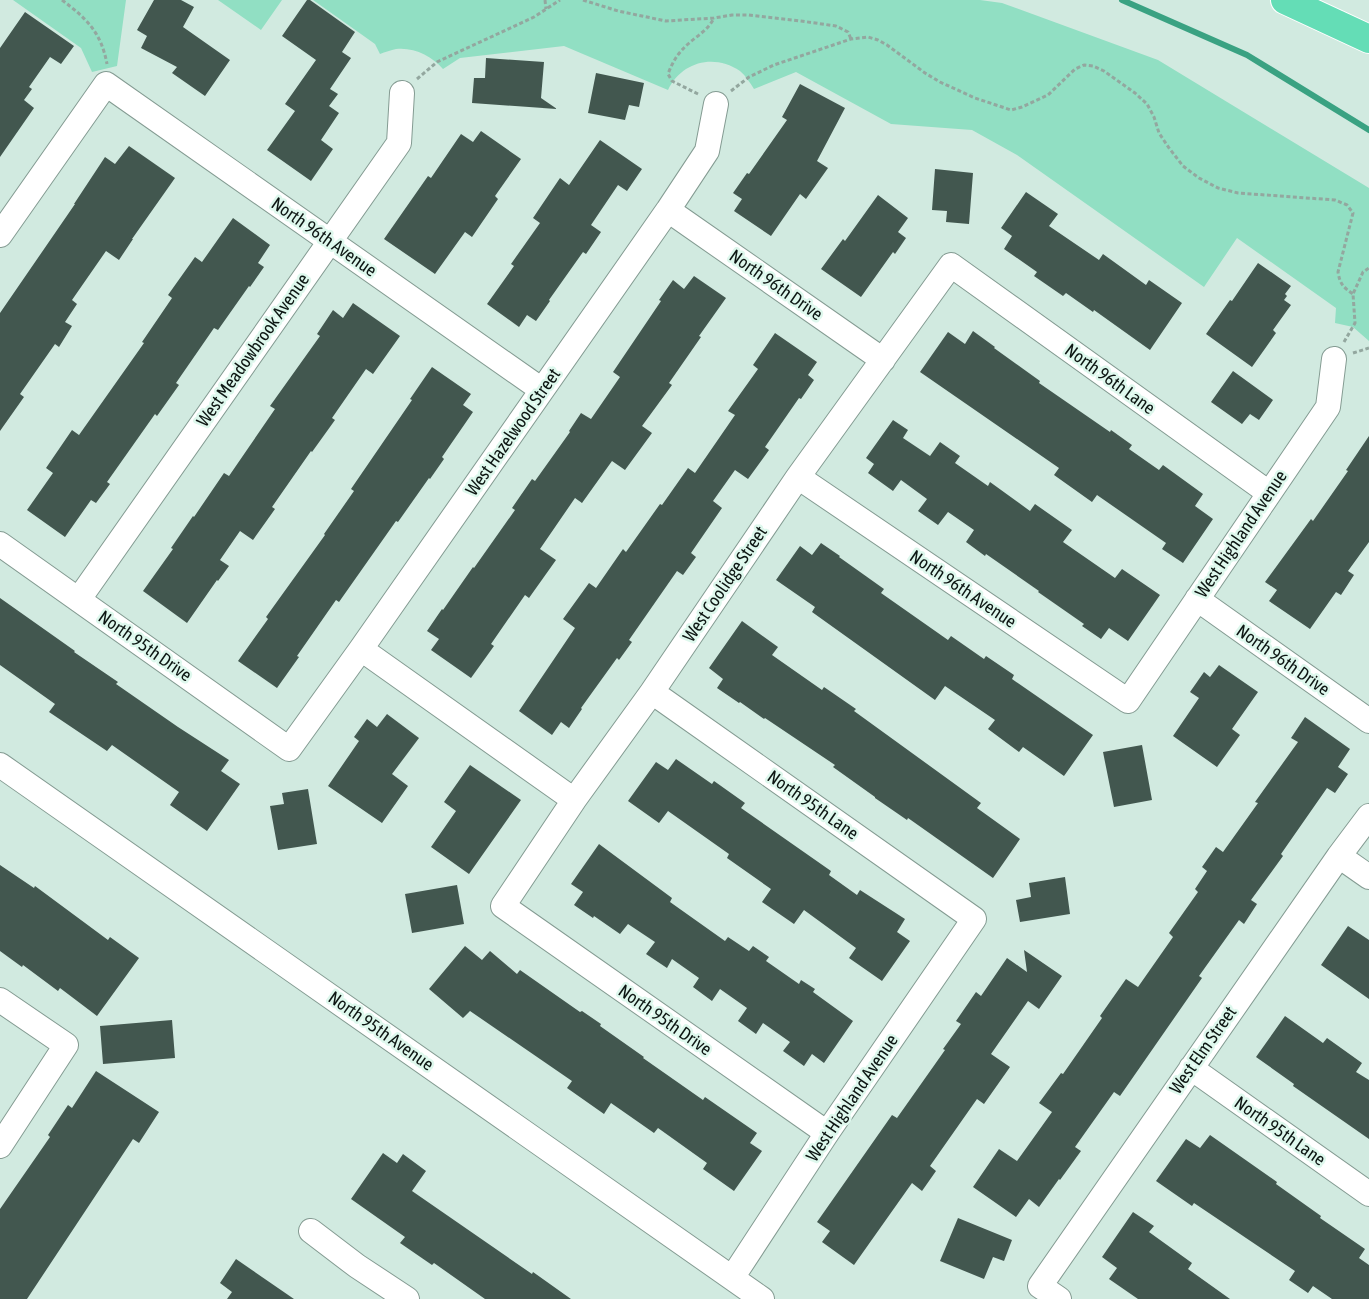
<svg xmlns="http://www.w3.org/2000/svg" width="1369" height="1299" font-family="'Asap Condensed',sans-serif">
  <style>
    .green { fill: #91dfc3 }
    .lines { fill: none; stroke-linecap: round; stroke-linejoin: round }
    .stream { stroke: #3aa282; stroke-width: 6 }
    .building { fill: #42574f }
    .minor-casing { stroke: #849b92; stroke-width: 26 }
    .highway-casing { stroke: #fff; stroke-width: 30 }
    .path { stroke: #93a79f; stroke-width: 3; stroke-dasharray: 4 2.5; stroke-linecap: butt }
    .minor { stroke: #fff; stroke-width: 24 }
    .highway { stroke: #64ddb6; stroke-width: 28 }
    .labels { text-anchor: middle; stroke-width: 5; stroke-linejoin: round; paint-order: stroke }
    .street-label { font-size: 18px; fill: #0d1613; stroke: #def8ed }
  </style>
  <rect width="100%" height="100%" fill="#d1eae0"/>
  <path class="green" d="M13,0h113l-9,66 -25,6 -11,-24z
    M218,0h64l-21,30z
    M313,0h667l22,3 156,57 211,128v153l-16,-14 -18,-4 1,-15 -99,-70 -33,49 -187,-132 -45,-25 -81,-6 -95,-52 -42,17c-4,-6 -8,-13 -14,-18 -26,-18 -59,-9 -72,19l-104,-44 -104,12 -17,11c-11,-13 -29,-22 -47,-20 -5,1 -11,3 -16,5l-5,-10z"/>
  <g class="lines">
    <path class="stream" d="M1122,0l125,55 122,75"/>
  </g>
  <path class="building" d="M154,0h27l13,7 -11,20 47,33 -25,36 -33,-23 5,-6 -36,-19 6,-12 -10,-6z
    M307,0h3l45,32 -13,20 9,6 -21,31 8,5 -9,12 10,7 -18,27 12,9 -22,32 -44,-31 28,-39 -10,-7 31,-44 -34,-24z
    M25,12l49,34 -13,18 -11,-7 -21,30 3,2 -8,11 10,8 -34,49v-109z
    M486,58l58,4 -3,36 16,11 -85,-6 2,-25h11z
    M596,73l48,10 -5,24 -10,-2 -4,15 -37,-7z
    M800,84l45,24 -28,53 11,7 -22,31 -6,-5 -29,42 -37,-25 8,-12 -9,-6 14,-20 2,1 38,-54 -5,-3z
    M481,131l40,28 -26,37 3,3 -26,38 -7,-5 -30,42 -51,-35 44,-63 3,2 30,-44 12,8z
    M600,140l42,29 -15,22 -9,-6 -27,40 10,7 -15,22 -3,-2 -34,48 1,1 -14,20 -9,-6 -8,12 -32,-23 27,-38 -3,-2 29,-41 -7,-5 27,-40 9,7z
    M129,146l46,32 -43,61h1l-14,21 -13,-9 -34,49 5,4 -12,18 7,4 -13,21 -4,-3 -35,50 4,3 -24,34v-118l75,-109h-1l31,-47 10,7z
    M935,169l38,4 -4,51 -23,-2 1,-11 -15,-1z
    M1026,192l32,22 -9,12 50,34 4,-6 43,31 3,-5 33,23 -32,47 -56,-40 -1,2 -27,-19 -3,3 -29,-20 3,-4 -33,-23 8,-13 -11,-8z
    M878,195l30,23 -10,14 8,6 -11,16 -2,-2 -32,45 -40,-28 22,-30 2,2z
    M233,218l37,27 -12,18 6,4 -14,20 -1,-1 -31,44 -4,-2 -38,55 3,2 -22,31 -2,-2 -48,68 3,2 -14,19 -5,-3 -26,37 -38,-27 26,-37 -7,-5 26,-38 7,5 65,-92 -2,-1 30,-44 -4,-3 27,-38 7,5z
    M1258,263l33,23 -6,8 2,2 -3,4 7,5 -18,25 3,3 -24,34 -46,-33 24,-34 2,1z
    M694,276l32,22 -27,38 2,1 -32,46 3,2 -30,41 10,7 -27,37 -13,-9 -30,42 -7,-5 -35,51 16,11 -27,38 -4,-3 -34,49 3,2 -23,32 -40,-28 8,-11 -12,-8 15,-22 1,1 30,-43 1,1 41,-58 -3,-2 20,-29 3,2 35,-49 -1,-1 12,-18 10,6 29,-42 -7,-5 48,-71 -2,-1 14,-20 11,9z
    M353,303l47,33 -27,38 -7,-5 -34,49 3,2 -23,32 -1,-1 -39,56 3,2 -22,31 -13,-9 -20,29 9,6 -11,15 -1,-1 -30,43 -44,-32 30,-42 -2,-1 22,-32 1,1 30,-44 5,3 46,-67 -5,-3 50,-70 -3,-2 16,-24 10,8z
    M973,331l22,16 -1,1 46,33 -1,2 71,49 1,-2 21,15 -3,4 30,21 4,-5 40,29 -8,12 18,13 -30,44 -21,-14 4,-6 -69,-48 -5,7 -38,-27 5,-7 -139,-96 28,-40 17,12z
    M775,333l42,29 -9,13 6,5 -13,19 -2,-1 -34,49 4,3 -21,29 -13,-9 -22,31 9,7 -31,45 5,4 -13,18 -6,-4 -48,69 3,2 -13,18 -2,-2 -36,50 1,1 -13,19 -8,-6 -9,13 -33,-24 56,-83 -12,-9 26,-36 7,5 27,-39 3,3 34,-48 2,1 26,-37 7,5 40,-58 -7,-4 30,-42 -5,-4z
    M432,367l39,27 -8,11 10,7 -31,45 2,2 -14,20 -1,-1 -31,44 -2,-1 -57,81 -3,-2 -39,56 2,1 -22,31 -39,-27 30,-42 -2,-2 59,-82 -1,-1 30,-43 -3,-2 61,-89 -2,-1z
    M1233,371l40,29 -14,20 -9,-6 -8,10 -31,-22z
    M893,420l15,10 -5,8 27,18 10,-14 20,14 -5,7 33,23 2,-4 40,29 5,-7 37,26 -9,12 52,36 7,-9 38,26 -32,46 -19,-13 -8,11 -19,-13 2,-2 -46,-32 1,-1 -53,-37 -1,2 -19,-14 8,-12 -26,-18 -10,13 -20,-14 9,-12 -26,-19 -8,11 -25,-18 6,-9 -8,-6z
    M1369,436v106l-21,29 6,4 -13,20 -5,-3 -26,37 -41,-28 8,-11 -12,-8 46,-63 2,2 35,-50 -2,-1z
    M821,543l19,13 -1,1 45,32 -3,4 67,47 3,-4 33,23 2,-3 28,19 -2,4 81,56 -29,41 -41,-29 -4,5 -31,-23 7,-9 -50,-34 -10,14 -123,-88 3,-5 -39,-27 24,-34 12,9z
    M0,598l75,53 -1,1 44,30 -2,2 62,43 51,33 -8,11 19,13 -33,47 -37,-26 9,-13 -67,-47 -5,6 -58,-39 6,-8 -55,-39z
    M742,621l36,26 -6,8 50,35 2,-3 32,22 -2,2 127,92 -4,5 43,31 -27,39 -85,-60 -1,2 -32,-22v-1l-42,-30 2,-2 -70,-47 -1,1 -24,-17 -1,1 -22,-15 6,-9 -14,-11z
    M1219,665l39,27 -26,37 8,6 -23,32 -44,-31 26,-38 -9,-6 14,-20 6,5z
    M387,714l32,24 -27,36 16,12 -26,37 -54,-37 31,-45 -5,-4 13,-18 10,8z
    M1305,717l45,32 -12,18 10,7 -13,19 -8,-5 -46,66 2,2 -32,44 6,4 -13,20 -5,-4 -40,56 3,2 -82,118 -6,-4 -39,55 6,4 -21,29 -1,-1 -20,28 -10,-8 -13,18 -43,-30 26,-38 18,12 35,-49 -13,-9 22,-30 2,1 39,-56 -2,-2 26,-37 12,8 35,-50 -4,-4 29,-41 -3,-3 12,-18 -5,-4 14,-20 7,5 35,-49 -3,-1 43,-60 -7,-4z
    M1142,745l10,55 -38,7 -11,-55z
    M676,759l36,25 2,-3 31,22 -4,5 90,63 -2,4 28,20 3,-5 45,29 -8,13 13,9 -28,40 -33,-23 7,-10 -52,-38 -10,14 -32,-22 9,-13 -44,-31 2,-4 -61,-43 -9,12 -31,-22 28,-39 12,8z
    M470,765l51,35 -52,74 -38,-27 25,-36 -12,-9z
    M308,789l9,55 -39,6 -8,-44 14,-2 -2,-11z
    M599,844l73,54 -2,4 55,39 3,-4 21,14 4,-5 16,11 -3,4 33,23 2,-4 14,9 -2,3 40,29 -29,42 -12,-9 -8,12 -21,-15 7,-9 -27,-19 -7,11 -18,-13 9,-13 -27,-19 -8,12 -19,-14 6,-9 -27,-19 -5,9 -21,-14 9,-12 -27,-18 -8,10 -26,-18 -1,2 -19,-13 9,-13 -12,-8z
    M0,865l34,23 1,-2 73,54 2,-3 29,21 -42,58 -37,-28 -2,3 -35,-26 -1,2 -22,-16z
    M1065,877l5,37 -50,8 -4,-22 15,-3 -2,-14z
    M457,885l7,39 -52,9 -7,-39z
    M1348,926l21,14v59l-48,-34z
    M465,946l17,14 8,-9 27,23 3,-4 60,42 2,-1 19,13 -1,2 44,31 -1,1 60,42 2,-3 52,36 -7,10 12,8 -28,40 -31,-22 4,-6 -49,-35 -4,5 -43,-30 -7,11 -37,-26 5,-7 -102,-70 -7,7 -34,-29z
    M1024,950l38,26 -23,33 -11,-8 -37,53 19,13 -26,37 -7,-5 -47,67 6,5 -14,20 -10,-8 -58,82 -32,-23 8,-11 -13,-9 75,-107 5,3 48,-68 -2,-1 18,-25 -5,-3 20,-29 5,4 26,-38 20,14z
    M1285,1016l38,27 4,-5 35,25 -6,9 13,8v59l-76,-53 1,-2 -38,-27z
    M172,1020l3,38 -72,6 -3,-38z
    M96,1071l63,41 -20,31 -6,-4 -106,160h-27v-90l50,-72 -2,-2 20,-30 4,3z
    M1210,1135l67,47 -1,2 45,32 -1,2 45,31 -6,9 10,7v34h-37l-19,-13 -5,7 -19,-13 6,-9 -101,-68 -2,3 -36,-25 30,-42 14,9z
    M383,1153l14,10 6,-9 23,17 -14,20 120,83 1,-2 38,27h-86l-51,-36 -2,2 -32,-22 5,-6 -54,-38z
    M1133,1212l21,14 -5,6 43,31 -4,6 42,30h-92l-29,-20 8,-11 -15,-11z
    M958,1218l54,22 -8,21 -11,-4 -9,22 -44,-18z
    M236,1259l58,40h-67l5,-7 -12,-9z"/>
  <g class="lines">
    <defs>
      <path id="minor" d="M668,210l215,150
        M0,235l106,-151 436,306
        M798,477l330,224 200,-294 6,-48
        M0,544l289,205 72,-100 307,-439 39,-59 9,-47
        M79,599l320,-456 3,-50
        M1197,599l172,122
        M361,649l213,151
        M652,692l322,227 -147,214 -95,145
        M0,765l762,534
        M1339,856l30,21
        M0,1000l66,45 -66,101
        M1191,1068l178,126
        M827,1133l-324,-227 71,-106 78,-108 146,-215 153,-212 318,228
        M311,1231l46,35 50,33
        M1059,1299l-19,-13 299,-430 30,-40"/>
      <path id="highway" d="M1285,0l84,39"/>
    </defs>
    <use href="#minor" class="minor-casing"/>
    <use href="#highway" class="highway-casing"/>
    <path class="path" d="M62,0c25,19 39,32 45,64
      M545,0l1,9
      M583,0l35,11 48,10 48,-3 18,-3h16l53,6 35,5 12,6 3,7
      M417,79l20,-17 97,-45 26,-17
      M731,91l18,-14 25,-12 77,-26 17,-2 10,3 9,5 38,28 15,9 35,16 36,12 11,-3 26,-12 27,-26 9,-4 9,1 11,5 31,22 12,11 7,13 5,16 10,15 14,18 16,12 19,10 20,5 97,7 12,5 6,8 -15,59c2,12 5,15 15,22
      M698,94l-26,-13 -4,-7c5,-13 10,-21 20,-30 9,-8 21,-15 26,-26
      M1344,342l11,-19 -2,-29 10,-22 6,-4
      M1353,353l16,-5"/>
    <use href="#minor" class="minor"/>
    <use href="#highway" class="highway"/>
  </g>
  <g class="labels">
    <g class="street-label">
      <text transform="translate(324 237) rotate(35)" y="6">North 96th Avenue</text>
      <text transform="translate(776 285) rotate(35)" y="6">North 96th Drive</text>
      <text transform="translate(253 350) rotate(-55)" y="6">West Meadowbrook Avenue</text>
      <text transform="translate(1110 379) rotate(36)" y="6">North 96th Lane</text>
      <text transform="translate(513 432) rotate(-55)" y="6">West Hazelwood Street</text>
      <text transform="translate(1241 534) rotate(-56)" y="6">West Highland Avenue</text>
      <text transform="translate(725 584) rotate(-56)" y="6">West Coolidge Street</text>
      <text transform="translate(963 589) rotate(34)" y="6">North 96th Avenue</text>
      <text transform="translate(145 646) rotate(35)" y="6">North 95th Drive</text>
      <text transform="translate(1283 660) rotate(35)" y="6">North 96th Drive</text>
      <text transform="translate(813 805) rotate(35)" y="6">North 95th Lane</text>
      <text transform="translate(665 1020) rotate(35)" y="6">North 95th Drive</text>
      <text transform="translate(381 1031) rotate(35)" y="6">North 95th Avenue</text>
      <text transform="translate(1203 1050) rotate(-55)" y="6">West Elm Street</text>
      <text transform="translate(852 1098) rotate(-56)" y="6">West Highland Avenue</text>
      <text transform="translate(1280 1131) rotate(35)" y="6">North 95th Lane</text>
    </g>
  </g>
</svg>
